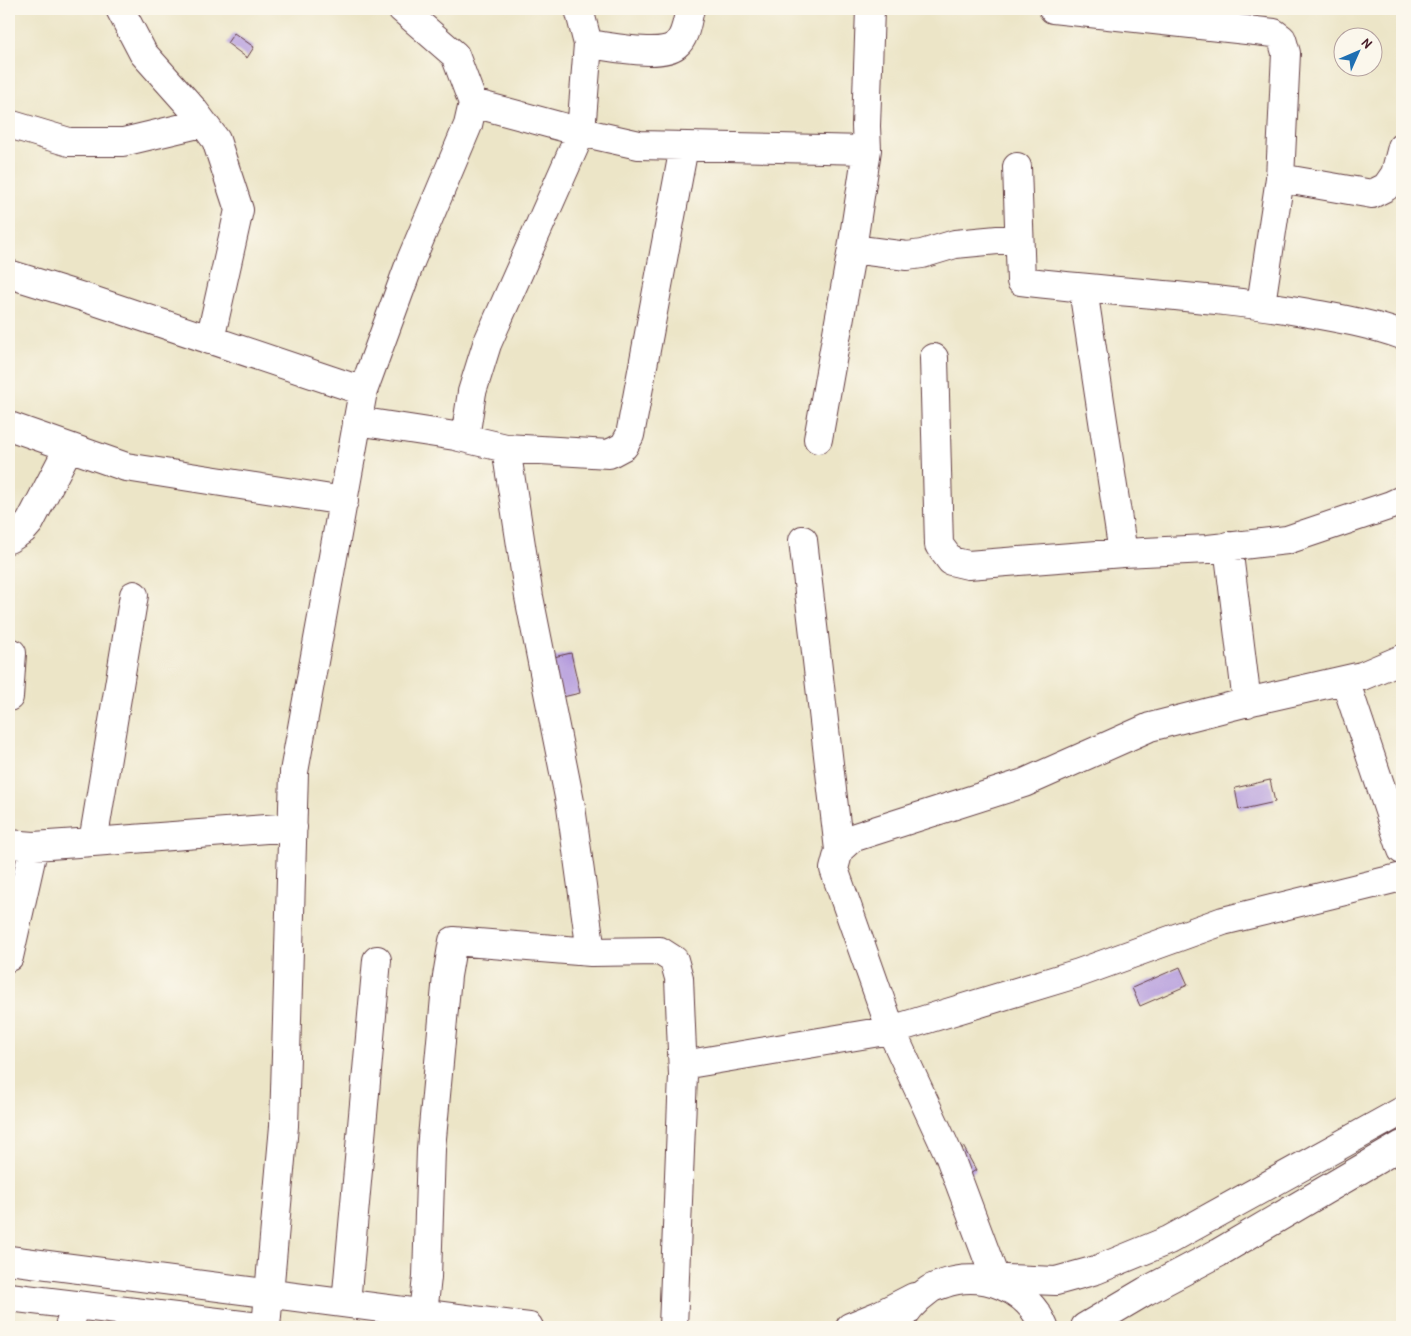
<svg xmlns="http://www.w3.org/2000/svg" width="1411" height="1336" font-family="'Patrick Hand',sans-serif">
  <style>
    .building { fill: #b39add }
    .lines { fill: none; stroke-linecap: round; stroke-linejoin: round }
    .minor-casing { stroke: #623d42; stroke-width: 30 }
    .major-casing { stroke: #623d42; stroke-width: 30 }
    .minor { stroke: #fff; stroke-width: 28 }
    .major { stroke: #fff; stroke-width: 28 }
  </style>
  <rect width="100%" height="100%" fill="#fbf7ec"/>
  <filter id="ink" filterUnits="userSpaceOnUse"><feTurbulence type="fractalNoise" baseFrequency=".02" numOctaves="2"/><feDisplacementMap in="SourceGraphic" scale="10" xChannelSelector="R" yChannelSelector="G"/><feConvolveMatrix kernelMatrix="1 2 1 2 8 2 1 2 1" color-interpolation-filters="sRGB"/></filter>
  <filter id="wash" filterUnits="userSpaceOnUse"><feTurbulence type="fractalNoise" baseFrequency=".0096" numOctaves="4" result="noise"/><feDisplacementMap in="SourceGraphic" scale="20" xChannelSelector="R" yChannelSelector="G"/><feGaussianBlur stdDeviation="1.12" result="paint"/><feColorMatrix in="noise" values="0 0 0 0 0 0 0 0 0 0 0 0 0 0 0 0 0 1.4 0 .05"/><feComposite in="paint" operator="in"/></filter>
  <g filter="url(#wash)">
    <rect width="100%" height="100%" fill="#ece5c7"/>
    <g id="blocks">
      <path class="building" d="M234,33l20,14 -7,11 -20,-15z
        M571,653l9,40 -26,6 -9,-40z
        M1270,780l5,22 -36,8 -4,-22z
        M1180,967l8,18 -48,21 -8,-18z
        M963,1146l13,24 -14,9 -14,-24z"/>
    </g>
  </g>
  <g filter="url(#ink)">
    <use href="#blocks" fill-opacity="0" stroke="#623d42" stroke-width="1"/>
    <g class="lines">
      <defs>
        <path id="minor" d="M120,9l23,44 49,55 24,32 23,70 -29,130
          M1053,9l221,24 8,6 4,14 -6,125 -19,126
          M588,44c20,2 72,14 88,1 10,-8 11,-25 14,-36
          M473,103l108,29 7,-88 -9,-35
          M9,124l60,18h54l80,-19
          M1017,167l4,114c96,12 193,15 288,32 32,6 63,11 93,22
          M1280,178l92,16 14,-7 9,-13 7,-27
          M852,249l55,7 15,-2 33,-10 64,-6
          M9,274l74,23 280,94
          M1083,289l40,264 85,-4 79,-9 104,-35 11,-5
          M934,358l5,187 12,16 17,4 155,-12
          M357,421l98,15 51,12 103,6 15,-8 6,-11 54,-288
          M9,426l117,41 218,34
          M465,438l7,-46 15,-48 94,-212 58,13 228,5 -1,-24 4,-117
          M818,439l34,-190 15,-99
          M506,448l23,149 42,210 20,145 69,-1 14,9 5,18 4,97 -10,252
          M9,539l14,-9 7,-8 39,-75
          M803,540l36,310
          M1228,546l19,157
          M134,595l-41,247 200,-15
          M1402,659l-40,17 -106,24 -106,27 -126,56 -172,55 -13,12 -5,19 57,161 188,-57 144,-52 179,-44
          M1345,680l57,170
          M9,697l3,-44
          M9,844l25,2 59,-4
          M9,957l25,-111
          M683,1065l208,-35 58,125 46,123
          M982,1278l74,3 40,-11 73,-30 233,-129
          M346,1303l31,-343
          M423,1314l4,-37 4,-128 16,-173 6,-35 138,11
          M69,1327l7,-22
          M266,1327l18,-201 10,-354 69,-381 48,-131 57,-135 5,-22 -18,-48 -53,-46
          M1085,1327l61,-36 72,-38 184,-108"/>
        <path id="major" d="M9,1260l520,67
          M9,1297l250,30
          M850,1327l27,-11 37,-19
          M897,1327c7,-15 18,-27 32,-37 4,-3 9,-4 14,-6 39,-14 85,4 101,43"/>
      </defs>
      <use href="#minor" class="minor-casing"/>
      <use href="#major" class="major-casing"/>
      <use href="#minor" class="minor"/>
      <use href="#major" class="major"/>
    </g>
  </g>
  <rect width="1411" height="1336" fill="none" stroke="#fbf7ec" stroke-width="30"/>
  <g transform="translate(1358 52) rotate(45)"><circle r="24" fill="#fbf7ec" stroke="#b4a19f"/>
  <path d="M0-4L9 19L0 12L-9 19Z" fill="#1f6fb2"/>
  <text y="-8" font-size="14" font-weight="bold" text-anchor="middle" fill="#4a1f2b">N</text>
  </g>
</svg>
